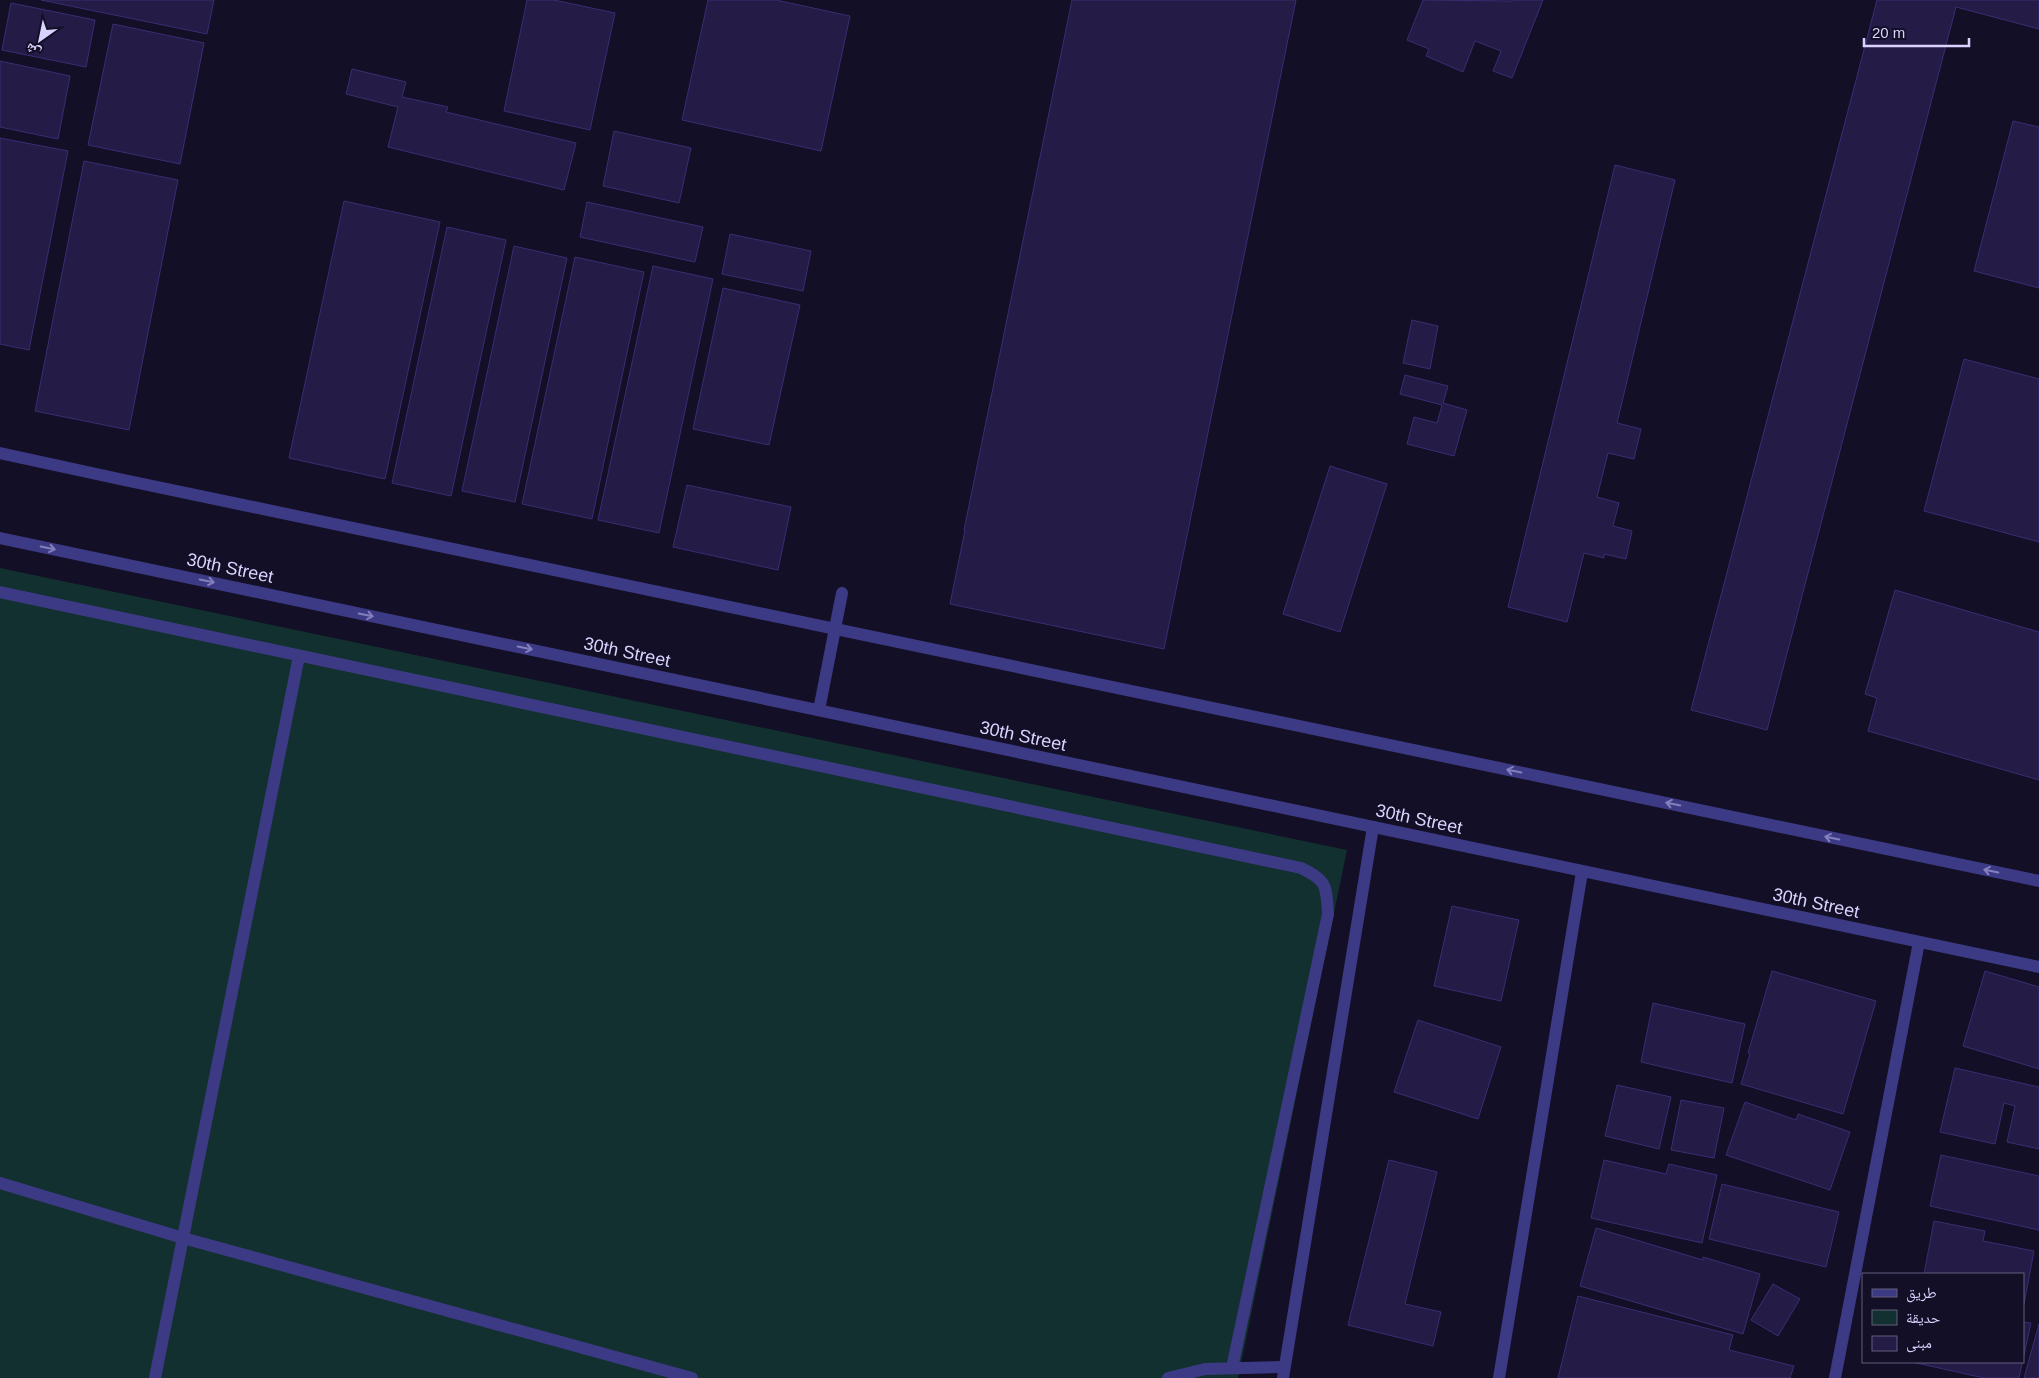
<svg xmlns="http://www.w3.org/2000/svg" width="2039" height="1378" font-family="Arial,'Noto Naskh Arabic',sans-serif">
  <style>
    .green { fill: #12302f }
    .building { fill: #241b47; stroke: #3b2d73 }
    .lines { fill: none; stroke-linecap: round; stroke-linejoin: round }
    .service { stroke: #3d3a85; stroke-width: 12 }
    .minor { stroke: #3d3a85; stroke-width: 12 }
    .tertiary { stroke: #3d3a85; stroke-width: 12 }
    .oneway { stroke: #837fbc }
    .labels { text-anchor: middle; stroke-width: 4; stroke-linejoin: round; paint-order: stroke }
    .street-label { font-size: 18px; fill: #d9d4ff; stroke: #130f26 }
  </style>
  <rect width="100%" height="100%" fill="#130f26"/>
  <path class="green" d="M0,568l1347,282 -109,528h-1238z"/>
  <path class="building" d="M41,0h173l-7,34z
    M527,0h27l61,13 -25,117 -86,-19z
    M708,0h68l74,16 -29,135 -139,-31z
    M1072,0h224l-132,649 -214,-45 15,-74h-1z
    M1423,0l90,1 1,-1h29l-31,78 -19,-7 8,-20 -26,-10 -12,31 -37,-16 3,-7 -22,-9z
    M1877,0h162v29l-83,-22 -189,723 -76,-20z
    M11,3l84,17 -9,47 -84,-17z
    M113,24l91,19 -24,121 -92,-19z
    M0,61l70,15 -12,63 -58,-12z
    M352,69l54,13 -4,15 46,10 -2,5 130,31 -12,47 -176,-43 10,-40 -52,-13z
    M2013,121l26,6v161l-65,-17z
    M614,131l77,17 -12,55 -76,-17z
    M0,138l68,13 -39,199 -29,-6z
    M84,161l94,19 -49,250 -94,-19z
    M1615,165l60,15 -58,243 24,6 -7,30 -26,-6 -11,44 22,6 -6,23 19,5 -6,28 -22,-5v4l-20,-5 -17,69 -59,-15z
    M344,201l96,21 -55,257 -96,-21z
    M587,202l116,25 -8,35 -115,-25z
    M447,227l59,13 -55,256 -59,-13z
    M730,234l81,17 -8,40 -81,-17z
    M514,246l53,12 -52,244 -53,-11z
    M575,257l69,15 -52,247 -70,-15z
    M653,266l60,13 -54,254 -61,-13z
    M723,288l77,17 -31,140 -76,-16z
    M1412,320l26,6 -8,43 -27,-6z
    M1964,359l75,20v163l-115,-31z
    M1405,375l43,11 -5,17 24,7 -13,46 -47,-12 7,-27 23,6 5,-18 -42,-11z
    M1330,466l57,18 -47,148 -57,-18z
    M687,485l104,22 -13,63 -105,-23z
    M1895,590l144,42v148l-171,-49 9,-33 -12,-4z
    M1452,906l67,14 -18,81 -67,-15z
    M1772,971l104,30 -33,113 -102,-30 9,-30 -2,-1z
    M1985,971l54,16v82l-76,-23z
    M1653,1003l92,21 -13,59 -91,-21z
    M1418,1020l83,27 -23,72 -84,-27z
    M1955,1068l84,19v62l-32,-7 8,-36 -11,-3 -9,41 -55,-12z
    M1617,1085l54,12 -12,52 -54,-13z
    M1681,1100l43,8 -10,50 -43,-8z
    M1745,1102l51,18 2,-6 52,18 -20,58 -104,-35z
    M1941,1155l98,21v54l-109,-24z
    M1389,1160l48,12 -32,132 36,8 -8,34 -85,-21z
    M1604,1160l62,14 3,-10 48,11 -15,68 -111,-25z
    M1722,1184l117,28 -13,55 -117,-28z
    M1934,1221l51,10 -2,10 51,10 -10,53 -1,-30h-99z
    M1596,1228l107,32v-3l57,17 -17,60 -163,-48z
    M1773,1284l27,15 -22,37 -27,-16z
    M1578,1296l155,39 -4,15 65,16 -4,12h-232z
    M2023,1322l8,1 -12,55h-35l-72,-16h111z
    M2039,1324v54h-15z"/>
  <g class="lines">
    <path class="service" d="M0,592l1301,276c27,13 25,18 27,46l-96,454
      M819,710l23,-117
      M0,1183l183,55 509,140
      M155,1378l144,-722
      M1168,1378l37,-9 79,-2"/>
    <path class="minor" d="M1283,1378l90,-551
      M1499,1378l83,-506
      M1835,1378l84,-436"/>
    <path class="tertiary" d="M0,453l124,27 1915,401
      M0,538l2039,429"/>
  </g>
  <defs><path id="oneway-shaft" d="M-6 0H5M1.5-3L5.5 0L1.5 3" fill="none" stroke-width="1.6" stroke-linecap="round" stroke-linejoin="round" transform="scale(1.25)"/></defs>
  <g class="oneway">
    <use href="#oneway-shaft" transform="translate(48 548) rotate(12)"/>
    <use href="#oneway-shaft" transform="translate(207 581) rotate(12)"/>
    <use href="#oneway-shaft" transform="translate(366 615) rotate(12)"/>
    <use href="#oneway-shaft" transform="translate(525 648) rotate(12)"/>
    <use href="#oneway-shaft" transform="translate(1514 771) rotate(-168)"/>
    <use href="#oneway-shaft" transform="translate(1673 804) rotate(-168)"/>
    <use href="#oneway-shaft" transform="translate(1832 838) rotate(-168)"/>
    <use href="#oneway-shaft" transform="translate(1991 871) rotate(-168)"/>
  </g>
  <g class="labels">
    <g class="street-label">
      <text transform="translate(230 568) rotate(12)" y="6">30th Street</text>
      <text transform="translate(627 652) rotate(12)" y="6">30th Street</text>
      <text transform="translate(1023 736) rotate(12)" y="6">30th Street</text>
      <text transform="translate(1419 819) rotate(12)" y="6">30th Street</text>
      <text transform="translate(1816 903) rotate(12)" y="6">30th Street</text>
    </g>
  </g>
  <rect x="1862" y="1273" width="162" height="90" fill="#130f26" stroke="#625e7d"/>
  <rect x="1872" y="1289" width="25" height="8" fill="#3d3a85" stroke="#625e7d"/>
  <text x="1906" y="1298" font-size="15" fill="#d9d4ff">طريق</text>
  <rect x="1872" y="1310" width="25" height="15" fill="#12302f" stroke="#625e7d"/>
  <text x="1906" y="1323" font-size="15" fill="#d9d4ff">حديقة</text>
  <rect x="1872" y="1336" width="25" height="15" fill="#241b47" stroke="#625e7d"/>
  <text x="1906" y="1348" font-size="15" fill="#d9d4ff">مبنى</text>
  <g transform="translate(40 40) rotate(213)" stroke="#130f26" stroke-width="4" paint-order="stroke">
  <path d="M0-4L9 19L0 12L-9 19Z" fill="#d9d4ff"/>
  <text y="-8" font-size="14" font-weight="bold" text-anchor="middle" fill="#d9d4ff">ش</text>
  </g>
  <path d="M1864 38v8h105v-8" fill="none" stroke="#d9d4ff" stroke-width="2.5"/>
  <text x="1872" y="38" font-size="15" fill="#d9d4ff" stroke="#130f26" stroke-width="4" paint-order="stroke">20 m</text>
</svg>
